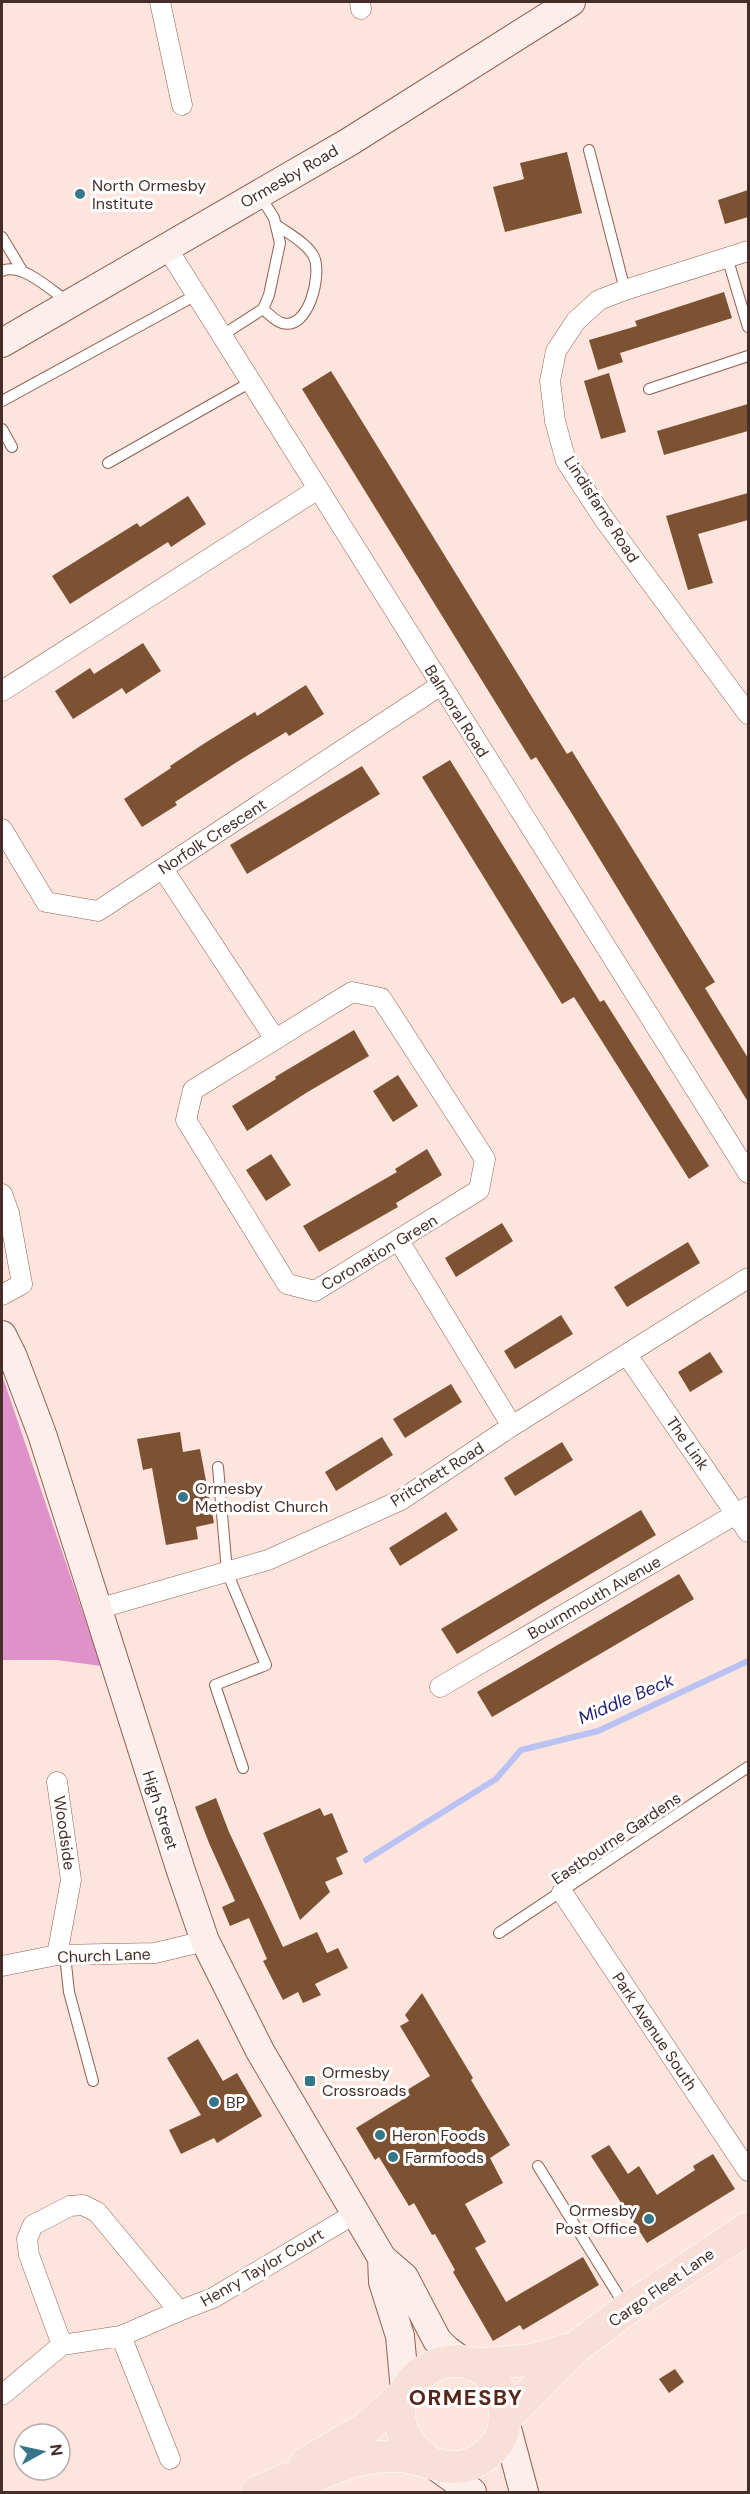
<svg xmlns="http://www.w3.org/2000/svg" width="750" height="2494" font-family="'DM Sans',sans-serif">
  <style>
    .forest { fill: #df92ca }
    .lines { fill: none; stroke-linecap: round; stroke-linejoin: round }
    .stream { stroke: #b9c2f3; stroke-width: 6 }
    .building { fill: #7c5233 }
    .lane-casing { stroke: #925f50; stroke-width: 12 }
    .street-casing { stroke: #925f50; stroke-width: 21 }
    .secondary-casing { stroke: #925f50; stroke-width: 30 }
    .primary-casing { stroke: #fff; stroke-width: 33 }
    .lane { stroke: #fff; stroke-width: 10 }
    .street { stroke: #fff; stroke-width: 20 }
    .secondary { stroke: #fcefeb; stroke-width: 28 }
    .primary { stroke: #f8dfd7; stroke-width: 32 }
    .poi-dot { fill: #357788; stroke: #fff; stroke-width: 2 }
    .labels { text-anchor: middle; stroke-width: 6; stroke-linejoin: round; paint-order: stroke }
    .street-label { font-size: 16px; fill: #452e27; stroke: #fff }
    .poi-label { font-size: 16px; fill: #452e27; stroke: #fff; text-anchor: start }
    .water-label { font-size: 18px; font-style: italic; fill: #251f7a; stroke: #fff }
    .district-label { font-size: 22px; font-weight: bold; letter-spacing: 1.5px; fill: #56281b; stroke: #fff }
  </style>
  <rect width="100%" height="100%" fill="#fde4dd"/>
  <path class="forest" d="M2,1375l99,291 -44,-6h-55z"/>
  <g class="lines">
    <path class="stream" d="M366,1860l130,-81 25,-29 77,-19 150,-70"/>
  </g>
  <path class="building" d="M567,152l15,61 -77,19 -12,-45 31,-8 -4,-16z
    M748,190v27l-23,7 -7,-24z
    M724,292l8,26 -112,35 3,9 -25,8 -9,-30 48,-14 -2,-5z
    M331,371l236,383 5,-3 143,231 -10,6 43,70v44l-174,-285 -38,-60 -5,3 -229,-371z
    M609,373l17,59 -25,7 -17,-58z
    M748,404v27l-84,24 -7,-24z
    M748,493v27l-50,14 15,49 -25,7 -22,-74z
    M188,496l18,28 -35,23 -3,-5 -98,62 -18,-28 85,-53 3,4z
    M143,643l18,28 -35,23 -4,-6 -49,31 -18,-28 35,-23 4,6z
    M306,685l18,29 -35,22 -3,-4 -49,30 -62,40 2,3 -35,22 -18,-28 47,-31 -1,-2 35,-23 50,-31 2,4z
    M450,760l150,242 4,-2 105,166 -20,13 -115,-182 -12,7 -140,-227z
    M362,766l18,28 -133,80 -17,-29z
    M354,1030l15,26 -63,37 -59,38 -15,-25 44,-27 -1,-2z
    M398,1075l20,31 -25,16 -20,-31z
    M427,1149l15,26 -46,28 2,4 -79,45 -16,-26 94,-54 -2,-3z
    M271,1154l20,31 -25,16 -20,-31z
    M502,1223l11,18 -57,36 -11,-19z
    M688,1242l12,21 -73,44 -13,-20z
    M561,1315l12,19 -58,35 -11,-18z
    M710,1352l13,20 -33,20 -12,-20z
    M451,1384l11,18 -57,36 -12,-19z
    M180,1432l3,20 17,-3 14,74 -18,4 2,12 -32,6 -14,-77 -9,2 -6,-31z
    M382,1437l11,18 -57,36 -11,-19z
    M562,1442l11,18 -58,36 -11,-18z
    M641,1510l15,25 -199,119 -16,-25z
    M446,1512l12,18 -58,36 -11,-18z
    M679,1574l15,25 -202,118 -15,-25z
    M216,1798l13,34 54,115 34,-15 10,21 11,-5 10,20 -33,16 6,11 -18,8 -5,-11 -15,8 -20,-39 4,-2 -18,-41 -19,8 -8,-19 13,-6 -26,-58 -14,-36z
    M320,1808l4,8 8,-3 16,39 -12,6 7,16 -18,8 5,10 -30,28 -37,-87z
    M422,1993l51,85 -2,2 39,65 -20,13 13,25 -38,21 21,38 -11,6 31,54 77,-45 16,28 -76,45 -3,-5 -27,16 -40,-69 2,-2 -20,-36 -3,1 -18,-32 -5,3 -30,-49 -4,3 -19,-32 54,-33 -3,-5 23,-14 -30,-50 9,-5 -4,-6z
    M198,2039l25,42 14,-8 25,43 -45,27 -3,-5 -33,16 -12,-24 32,-15 -34,-57z
    M609,2145l19,29 11,-8 18,29 38,-25 -2,-4 20,-12 22,35 -88,54 -56,-87z
    M675,2369l9,13 -15,11 -10,-14z"/>
  <g class="lines">
    <defs>
      <path id="lane" d="M589,150l36,140
        M2,237l21,35
        M727,257l21,70
        M2,271c20,-9 50,20 66,31
        M263,309c6,5 12,12 19,14 27,8 40,-49 32,-66 -6,-13 -25,-23 -36,-31
        M221,336l42,-27 6,-14 11,-52 -6,-25 -15,-24
        M649,389l99,-33
        M2,401l194,-106
        M2,429l10,18
        M108,463l143,-81
        M218,1467l9,105 39,93 -51,20 28,83
        M499,1933l249,-166
        M65,1955l4,37 24,89
        M538,2166l87,140"/>
      <path id="street" d="M160,2l22,103
        M360,2l1,7
        M167,248l581,925
        M748,251l-123,39 -26,10 -23,21 -20,30 -6,30 5,40 11,40 38,58 144,195
        M2,691l316,-202
        M2,829l44,73 52,9 343,-226
        M163,869l112,170
        M352,992l29,6 104,161 -6,31 -164,101 -28,-7 -101,-164 7,-30z
        M2,1194l7,19 13,71 -20,11
        M399,1241l113,185
        M627,1355l121,177
        M97,1609l171,-49 133,-60 111,-74 236,-148
        M440,1687l308,-180
        M562,1892l186,279
        M57,1955l14,-75 -14,-98
        M2,1966l55,-11 98,-2 50,-12
        M121,2336l58,-25
        M2,2395l60,-50
        M170,2459l-49,-123 -59,9 -33,-90 -2,-16 6,-14 37,-19 13,-1 14,7 82,99 34,-13 143,-85"/>
      <path id="secondary" d="M2,343l347,-201 222,-140
        M2,1335l11,22 29,77 139,437 24,70 55,110 122,207 22,19 33,63 10,10 18,13
        M382,2258l1,24 17,54 5,55
        M505,2421l19,71
        M431,2463l41,29"/>
      <path id="primary" d="M473,2365l59,-5 43,-12
        M505,2419l70,-71 52,-39 121,-81
        M306,2463l60,-35 37,-33
        M257,2492c11,-4 23,-11 34,-14 7,-1 15,0 23,-2 8,-2 17,-7 25,-10 19,-7 37,-10 58,-10 22,0 44,15 66,10 16,-3 31,-15 38,-30 6,-15 5,-29 -1,-44 -33,-77 -156,7 -72,69"/>
    </defs>
    <use href="#lane" class="lane-casing"/>
    <use href="#street" class="street-casing"/>
    <use href="#secondary" class="secondary-casing"/>
    <use href="#primary" class="primary-casing"/>
    <use href="#lane" class="lane"/>
    <use href="#street" class="street"/>
    <use href="#secondary" class="secondary"/>
    <use href="#primary" class="primary"/>
  </g>
  <g class="poi-dot">
    <circle cx="80" cy="194" r="6"/>
    <circle cx="183" cy="1497" r="6"/>
    <rect x="304" y="2075" width="12" height="12" rx="3"/>
    <circle cx="214" cy="2102" r="6"/>
    <circle cx="380" cy="2135" r="6"/>
    <circle cx="393" cy="2157" r="6"/>
    <circle cx="649" cy="2219" r="6"/>
  </g>
  <g class="labels">
    <g class="street-label">
      <text transform="translate(289 176) rotate(-30)" y="6">Ormesby Road</text>
      <text transform="translate(602 509) rotate(57)" y="6">Lindisfarne Road</text>
      <text transform="translate(457 711) rotate(58)" y="6">Balmoral Road</text>
      <text transform="translate(212 836) rotate(-33)" y="6">Norfolk Crescent</text>
      <text transform="translate(379 1252) rotate(-31)" y="6">Coronation Green</text>
      <text transform="translate(688 1443) rotate(55)" y="6">The Link</text>
      <text transform="translate(437 1474) rotate(-32)" y="6">Pritchett Road</text>
      <text transform="translate(594 1597) rotate(-30)" y="6">Bournmouth Avenue</text>
      <text transform="translate(161 1810) rotate(72)" y="6">High Street</text>
      <text transform="translate(65 1833) rotate(82)" y="6">Woodside</text>
      <text transform="translate(616 1838) rotate(-34)" y="6">Eastbourne Gardens</text>
      <text transform="translate(104 1955) rotate(-2)" y="6">Church Lane</text>
      <text transform="translate(655 2031) rotate(56)" y="6">Park Avenue South</text>
      <text transform="translate(262 2267) rotate(-30)" y="6">Henry Taylor Court</text>
      <text transform="translate(661 2287) rotate(-35)" y="6">Cargo Fleet Lane</text>
    </g>
    <g class="poi-label">
      <text x="92" y="191">North Ormesby<tspan x="92" dy="18">Institute</tspan></text>
      <text x="195" y="1494">Ormesby<tspan x="195" dy="18">Methodist Church</tspan></text>
      <text x="322" y="2078">Ormesby<tspan x="322" dy="18">Crossroads</tspan></text>
      <text x="226" y="2108">BP</text>
      <text x="392" y="2141">Heron Foods</text>
      <text x="405" y="2163">Farmfoods</text>
      <text x="637" y="2216" text-anchor="end">Ormesby<tspan x="637" dy="18">Post Office</tspan></text>
    </g>
    <g class="water-label">
      <text transform="translate(626 1699) rotate(-23)" y="6">Middle Beck</text>
    </g>
    <g class="district-label">
      <text x="466" y="2405">ORMESBY</text>
    </g>
  </g>
  <rect width="750" height="2494" fill="none" stroke="#452e27" stroke-width="6"/>
  <g transform="translate(42 2452) rotate(82)"><circle r="28" fill="#ffffff" stroke="#b5aba9" stroke-width="1.5"/>
  <path d="M0-4.5L10 22L0 15L-10 22Z" fill="#357788"/>
  <text y="-9" font-size="16" font-weight="bold" text-anchor="middle" fill="#452e27">N</text>
  </g>
</svg>
